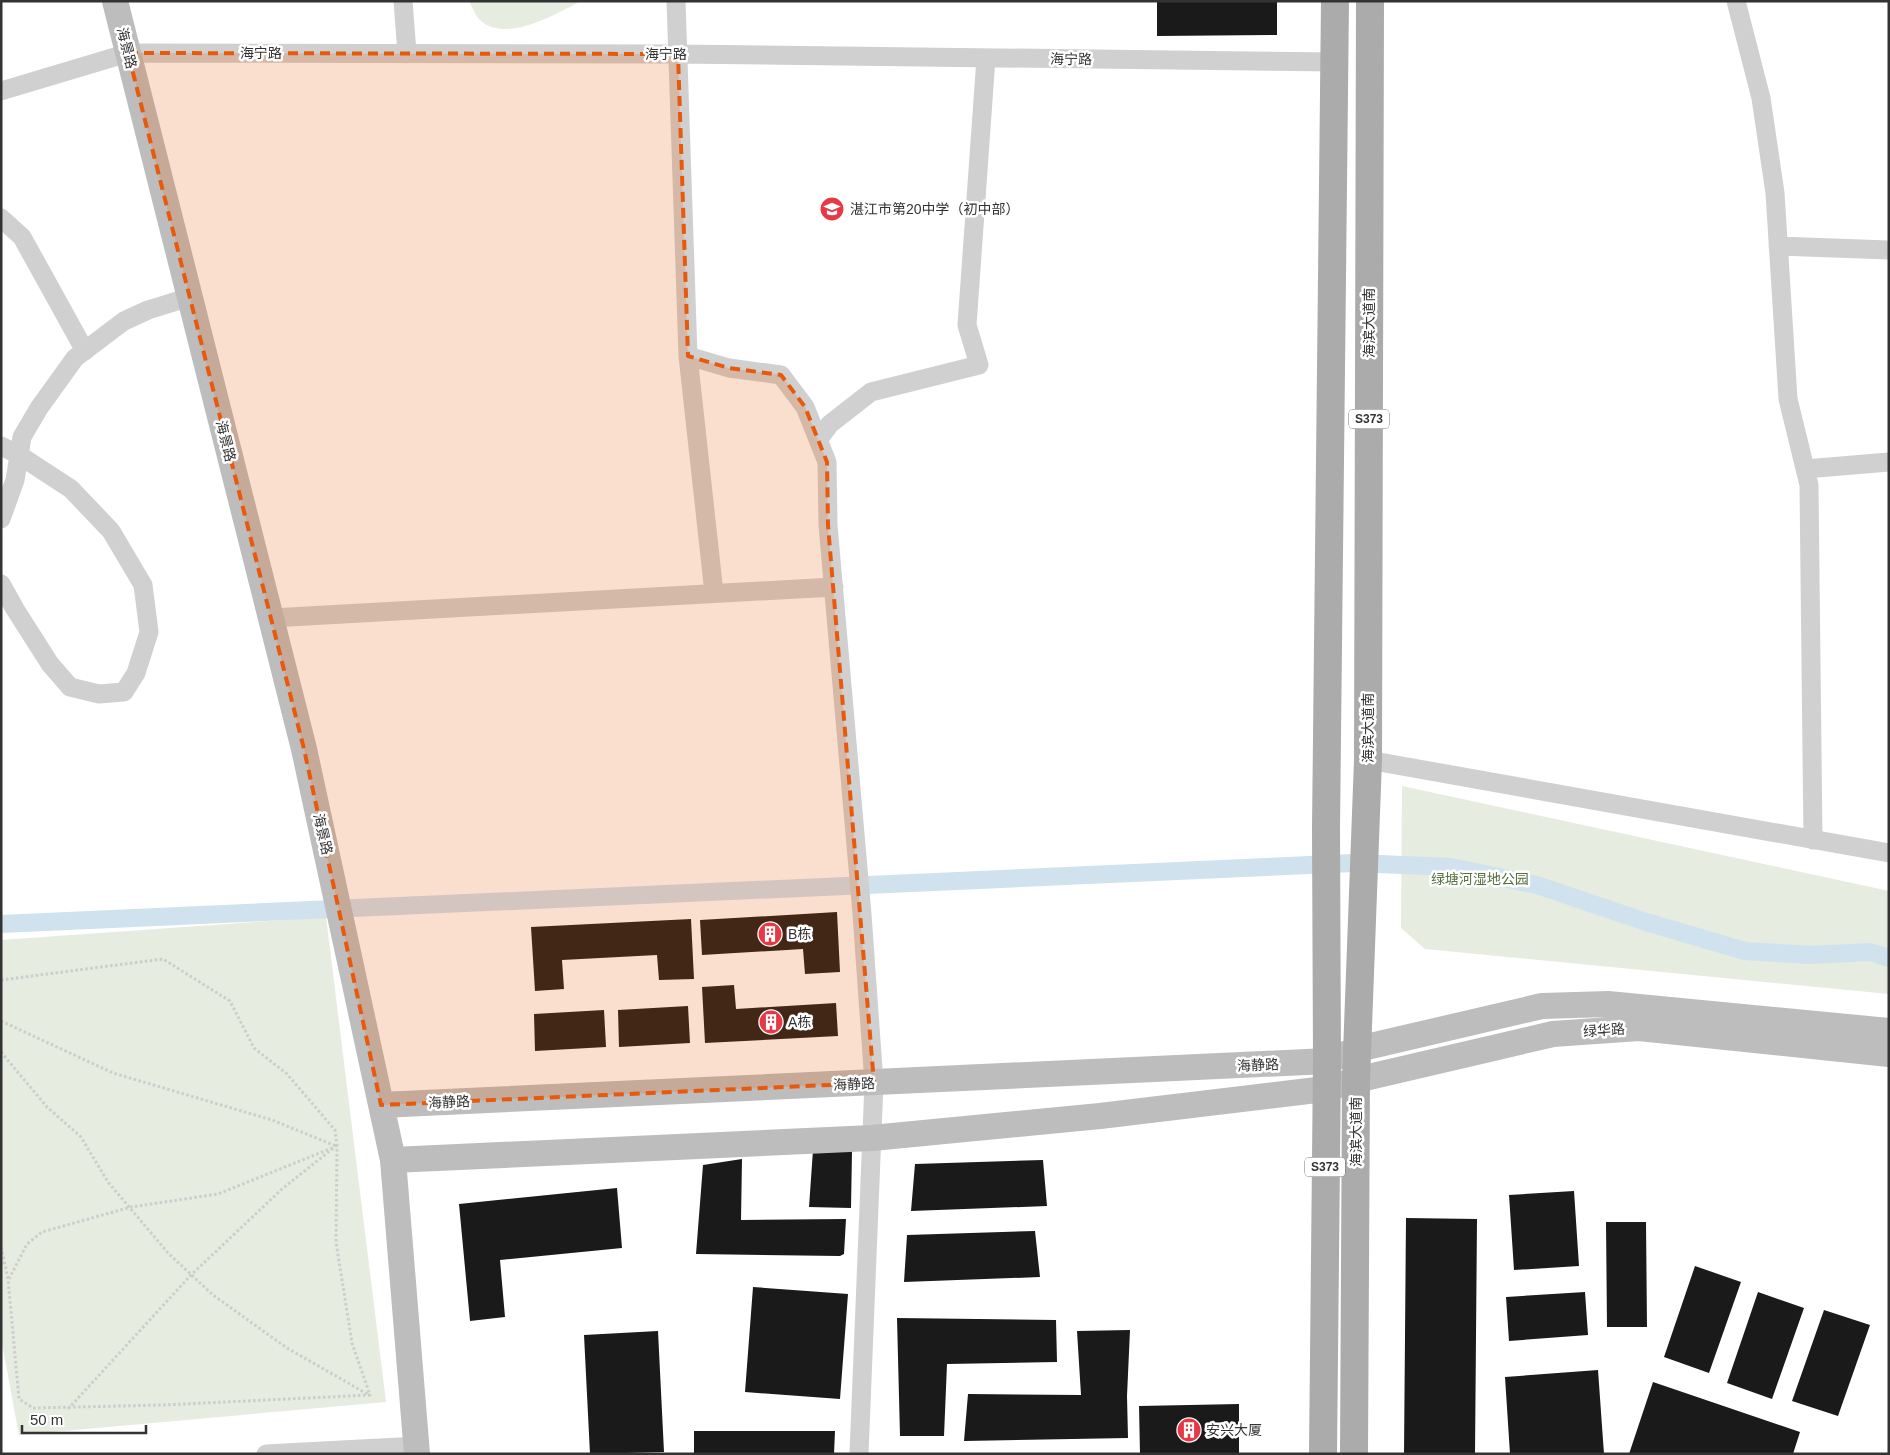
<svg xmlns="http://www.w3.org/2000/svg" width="1890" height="1455" font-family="Helvetica,'Noto Sans SC',sans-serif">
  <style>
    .green { fill: #e6ecdf }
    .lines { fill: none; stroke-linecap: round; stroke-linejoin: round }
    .canal { stroke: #cfe2ee; stroke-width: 18 }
    .building { fill: #1a1a1a }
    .path { stroke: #cdcdcd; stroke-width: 3; stroke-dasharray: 2.5 2.5; stroke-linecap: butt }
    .street { stroke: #d0d0d0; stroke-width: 19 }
    .secondary { stroke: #bdbdbd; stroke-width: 26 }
    .primary { stroke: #ababab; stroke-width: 28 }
    .marked { fill: #e8590c; fill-opacity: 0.2; stroke: #e8590c; stroke-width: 4; stroke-dasharray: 10 6; stroke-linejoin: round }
    .labels { text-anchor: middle; stroke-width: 5; stroke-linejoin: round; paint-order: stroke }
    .shield { fill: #fff; stroke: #707070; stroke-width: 1 }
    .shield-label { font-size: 12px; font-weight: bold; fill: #333 }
    .street-label { font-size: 14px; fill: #333; stroke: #fff }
    .poi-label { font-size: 14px; fill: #333; stroke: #fff; text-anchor: start }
    .park-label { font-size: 14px; fill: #56703f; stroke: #fff }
  </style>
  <rect width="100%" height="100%" fill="#fff"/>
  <path class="green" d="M469,1h112c-25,13 -74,42 -100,20 -5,-4 -9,-14 -12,-20z
    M1402,786l487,105v103l-464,-45 -24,-21z
    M326,917l60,485 -367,33 -18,-97v-398z"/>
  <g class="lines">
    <path class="canal" d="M1,924l1353,-61 97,4 86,18 109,37 99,29 66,4 59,-3 19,6"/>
  </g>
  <path class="building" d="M1157,1h120v34l-120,1z
    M837,912l3,60 -35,2 -2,-25 -101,6 -2,-35z
    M691,919l3,60 -35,1 -2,-25 -95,5 2,29 -29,2 -4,-64z
    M734,985l2,24 100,-6 2,33 -133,7 -3,-56z
    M688,1006l2,37 -71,4 -1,-37z
    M604,1010l2,37 -71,4 -1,-37z
    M813,1150l39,1 -1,57 -42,-1z
    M742,1159l-1,61 105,-1 -2,35 -4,2 -144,-2 7,-89z
    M1043,1160l4,46 -136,5 4,-47z
    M617,1188l5,60 -122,12 5,57 -35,4 -11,-117z
    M1574,1191l5,75 -65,4 -5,-75z
    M1406,1218l71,1 -2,235h-71z
    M1606,1222h40l1,105h-40z
    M1035,1231l5,46 -136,5 3,-47z
    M1695,1266l46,16 -32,91 -45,-16z
    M753,1287l95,7 -8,105 -95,-7z
    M1585,1292l3,43 -79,6 -3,-44z
    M1758,1292l46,16 -32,91 -45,-16z
    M1824,1310l46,15 -32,91 -46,-15z
    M897,1318l159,2 1,42 -110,2 -3,72h-44z
    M1130,1330l-3,66 1,42 -164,3 4,-47 113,1 -4,-64z
    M658,1331l6,121 -74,2 -6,-119z
    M1598,1370l6,84h-94l-5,-77z
    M1653,1382l147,50 -7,22h-164z
    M1239,1404v50h-99l-1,-48z
    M694,1431h141l-1,23h-140z"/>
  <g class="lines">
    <path class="path" d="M1,980l162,-21 67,42 24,47 33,26 48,56 2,16 -1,96 16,101 18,52 -207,10 -130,3 -14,-9 -11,-120 -7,-33
      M1,1021l112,52 159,47 64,26
      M1,1052l46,55 34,30 27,45 60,71 45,42 74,53 82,47
      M9,1279l18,-35 15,-12 89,-25 87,-13 114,-46
      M68,1409l123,-134 91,-86 54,-43"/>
    <path class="street" d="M403,1l4,52 -1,1
      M676,1l12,355 26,237
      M1736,1l25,97 14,95 13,206 21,86 4,355
      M1,91l127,-38 550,1 658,8
      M1,218l21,19 63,114
      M1778,246l111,4
      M688,356l41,12 52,7 24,32 22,55 1,63 34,389 12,169 -15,371
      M818,440l12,-16 41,-32 108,-27 -12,-40 19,-267
      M1,446l18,9 52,34 40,42 32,54 6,47 -13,41 -12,19 -25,2 -29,-7 -20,-23 -35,-55 -14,-25
      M1805,469l84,-7
      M1,519l14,-39 7,-43 17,-29 36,-50 49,-37 24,-11 42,-13
      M271,618l563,-31
      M1368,760l521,93
      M266,1454l151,-8"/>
    <path class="secondary" d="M115,1l189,748 89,411 24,294
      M381,1105l946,-44 31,-12 184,-43 66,-2 281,27
      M393,1160l479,-22 228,-22 225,-27 31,-9 197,-46 86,-6 250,26"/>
    <path class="primary" d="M1323,1454l4,-393 -1,-232 9,-828
      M1354,1454l2,-374 12,-320 2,-759"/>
  </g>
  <path class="marked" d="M128,53l550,1 10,302 41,12 52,7 24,32 22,55 1,63 46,558 -493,22 -77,-356z"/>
  <defs>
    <symbol id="school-disc" viewBox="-11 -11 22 22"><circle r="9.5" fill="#e63946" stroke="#fff"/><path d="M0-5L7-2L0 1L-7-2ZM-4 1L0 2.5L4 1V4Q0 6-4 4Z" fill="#fff"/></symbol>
    <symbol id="building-disc" viewBox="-11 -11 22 22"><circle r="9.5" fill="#e63946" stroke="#fff"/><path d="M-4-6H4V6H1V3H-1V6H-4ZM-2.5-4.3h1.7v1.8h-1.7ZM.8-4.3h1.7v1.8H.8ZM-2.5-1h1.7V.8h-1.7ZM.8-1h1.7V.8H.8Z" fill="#fff"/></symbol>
  </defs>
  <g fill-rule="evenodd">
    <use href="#school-disc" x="818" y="195" width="28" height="28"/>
    <use href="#building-disc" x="756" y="920" width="28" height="28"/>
    <use href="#building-disc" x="757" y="1008" width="28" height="28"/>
    <use href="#building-disc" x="1175" y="1416" width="28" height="28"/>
  </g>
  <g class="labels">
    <g class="shield">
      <rect x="1349" y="409.5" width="40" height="19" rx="4"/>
      <rect x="1305" y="1157.5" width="40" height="19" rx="4"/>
    </g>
    <g class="shield-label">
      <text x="1369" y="423">S373</text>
      <text x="1325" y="1171">S373</text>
    </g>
    <g class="street-label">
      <text transform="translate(127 48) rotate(76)" y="5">海景路</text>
      <text x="261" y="58">海宁路</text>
      <text x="666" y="59">海宁路</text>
      <text transform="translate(1071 59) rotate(1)" y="5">海宁路</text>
      <text transform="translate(1369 323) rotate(-90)" y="5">海滨大道南</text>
      <text transform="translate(226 441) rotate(76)" y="5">海景路</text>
      <text transform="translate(1368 728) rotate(-90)" y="5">海滨大道南</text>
      <text transform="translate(323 834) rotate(77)" y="5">海景路</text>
      <text transform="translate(1604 1030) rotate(-4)" y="5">绿华路</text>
      <text transform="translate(1258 1065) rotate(-3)" y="5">海静路</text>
      <text transform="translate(854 1084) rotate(-3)" y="5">海静路</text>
      <text transform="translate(449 1102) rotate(-3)" y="5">海静路</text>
      <text transform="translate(1356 1132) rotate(-90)" y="5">海滨大道南</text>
    </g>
    <g class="poi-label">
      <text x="850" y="214">湛江市第20中学（初中部）</text>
      <text x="788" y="939">B栋</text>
      <text x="788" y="1027">A栋</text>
      <text x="1206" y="1435">安兴大厦</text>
    </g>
    <g class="park-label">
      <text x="1480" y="884">绿塘河湿地公园</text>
    </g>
  </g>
  <rect width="1890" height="1455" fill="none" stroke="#333333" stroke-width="5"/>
  <path d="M22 1425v8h124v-8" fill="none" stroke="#333333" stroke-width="2.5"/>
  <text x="30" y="1425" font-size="15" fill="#333333" stroke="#ffffff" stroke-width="4" paint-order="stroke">50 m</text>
</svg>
